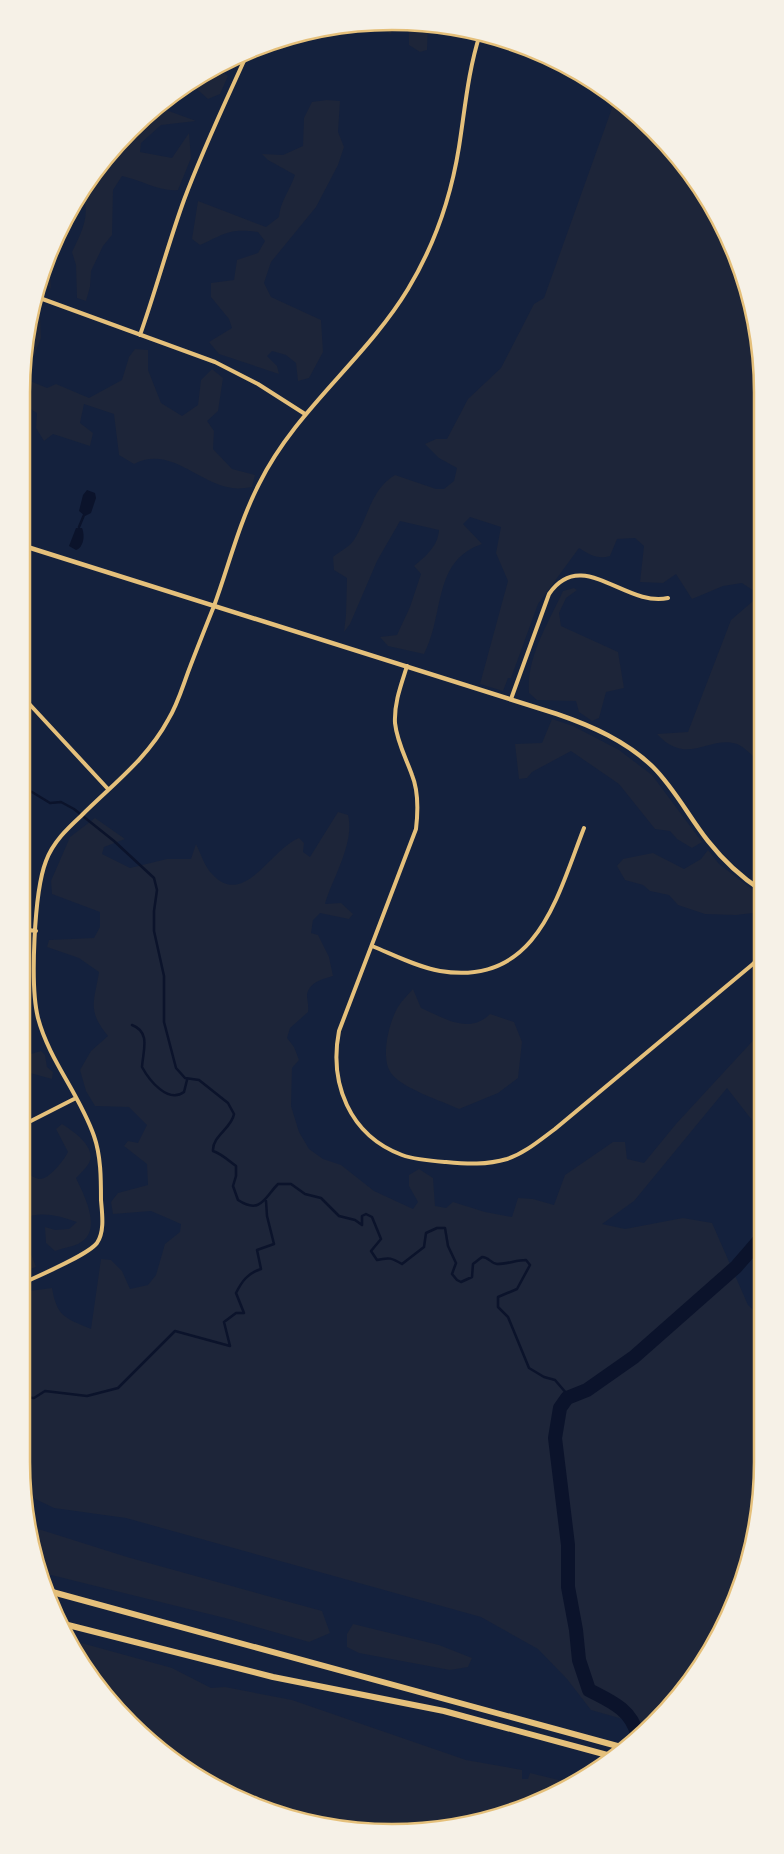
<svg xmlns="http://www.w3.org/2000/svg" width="784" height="1854" font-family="Signika,sans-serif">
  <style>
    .green { fill: #1d2539 }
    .water { fill: #0b132b }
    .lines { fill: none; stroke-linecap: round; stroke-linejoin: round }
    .stream { stroke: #0b132b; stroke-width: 2.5 }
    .river { stroke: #0b132b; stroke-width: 14 }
    .minor { stroke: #e5c07b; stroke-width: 4 }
    .tertiary { stroke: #e5c07b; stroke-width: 4.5 }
    .motorway { stroke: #e5c07b; stroke-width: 6 }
    .rim { fill: none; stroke: #e5c07b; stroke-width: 2.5 }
  </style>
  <rect width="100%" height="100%" fill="#14213d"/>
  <path class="green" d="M378,22l23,1 -11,11z
    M409,23l19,1 -1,26 -7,2 -11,-7z
    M217,67l11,9 -8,18 -12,5 -18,-16z
    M616,97l70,69 48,84 26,93 1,420c-7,-5 -16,-16 -24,-19 -28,-9 -50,23 -80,-10l31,-2 43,-112 29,-25 -18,-12 -19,3 -31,13 -16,-25 -13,9 -23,-1 4,-36 -9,-8 -18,1 -7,17c-13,4 -21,-2 -31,-8l-41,56 -27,74h-3l-5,13 -23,-7 28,-103 -12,-28 5,-26 -31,-10 -7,7 19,20c-50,17 -37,70 -58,110l-36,-8 -8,-9 17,-2 13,-28 11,-33 -7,-8c12,-10 24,-20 25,-36l-39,-9 -23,40 -27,63 -6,8 2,-17 1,-37 -13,-8 -1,-13c6,-5 16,-10 21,-17 14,-22 17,-51 41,-65l41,14h8l10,-8 3,-13 -18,-10 -14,-14 11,-5h11l21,-40 33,-31 33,-64 10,-6z
    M327,100l13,1 -2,31 6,15 -6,18 -22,42 -45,55 -7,21 7,14 50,23 2,32 -14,26 -11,3 -2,-18 -10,-8 -14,-4 -5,5 10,10 2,8 -60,-20 -10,-12 23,-14 -3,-9 -18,-22v-14l23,-3 3,-20 21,-7 7,-12 -7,-9c-29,-4 -33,2 -58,13l-8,-6 6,-38 68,26 13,-10c1,-15 11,-27 16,-42l-27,-15 -6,-6 21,1 20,-9 1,-28 8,-16z
    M160,104l6,6 30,11 -35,4 -20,18 -1,9 32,6 17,-25 2,25 -13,32c-18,2 -37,-10 -56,-14l-9,14 -1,45 -9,11 -12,25 -1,16 -4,14 -9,-3 -1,-33 -4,-13c7,-15 18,-34 12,-51l-23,28 10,-23 42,-59z
    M49,255l2,34 -11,-12z
    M35,309l5,4 1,25 -11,28 -4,-4z
    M135,349l13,1v20l13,33 21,13 16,-11 3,-25 11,-11 11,9 -5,33 -11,10 7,10 -1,18 19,20 23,6 -3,12c-6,1 -14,2 -20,1 -33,-4 -62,-43 -98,-24l-15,-9 -5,-41 -30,-10 -4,19 13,10 -3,13 -37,-12 -9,7 -8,-13 1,-15 -16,-10 2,-25 24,10 9,-4 33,14 33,-18 7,-23z
    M574,588l3,2 -11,8 -7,15 2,13 57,26 6,36 -18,4 -7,26 -7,3 -13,-9 -3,-11 -39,-1 -8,-7c-3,-36 20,-71 34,-102z
    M552,719l21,7 46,24 33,25 50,67 -10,6 -15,-9 -7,-8 -15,-2 -36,-45 -48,-33 -39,21 -5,6 -8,1 -4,-35 27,-1z
    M338,812l10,3c7,28 -15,62 -23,89l16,-1 12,11 -4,5 -29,-6 -7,7 -2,13 7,2 11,22 4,19c-10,3 -24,6 -26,19 0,5 2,11 1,17l-18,16 -3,10 7,9 5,13 -7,8 -1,38 8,26 10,17 14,10 18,6 33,26 39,18 5,-7 -9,-16v-11l10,-6 14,9 2,28 11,2 7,-6 32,10 27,5 6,-19 15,1 21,6 11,-30 48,-33h12l2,17 17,4 32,-39 84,-91 -3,-13 4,-46 1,84 -9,11 9,16v48l-35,-45 -93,113 -32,23 23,5 58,-11 29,5 36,82 14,13 1,144 -20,119 -30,66 -42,59 -24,20 -56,-16 -24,-31 -29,-30 -57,-32 -355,-99 -72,-10 -27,-13 -6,-33v-170l31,-4c5,29 13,30 39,41l10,-70 10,1 11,11 8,18 18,-4 8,-10 9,-31 15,-12 1,-8 -30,-13 -38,3 -2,-12 7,-9 30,-8 -1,-21 -23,-18 4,-5 10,2 9,-18 -18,-18 -34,-1 -9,-15 -6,-21 11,-19 17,-15c-21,-26 -14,-33 -9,-64l-20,-14 -32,-11 2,-7 45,-2 6,-11v-15l-48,-18 -1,-13 19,-44 25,-19 30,21 -21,8 -2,7 28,14 37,-9h24l5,-15c5,10 9,24 17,31 31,33 59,-27 86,-37l5,5 -1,9 7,5z
    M708,850l11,14 42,32v16l-25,3 -31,-1 -27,-9 -9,-10 -19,-4 -7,-6 -18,-5 -8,-14 6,-7 30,-6 31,16 17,-10z
    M21,944h6l6,17 -4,44 -8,4z
    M413,989l8,19c23,10 48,27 69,6l24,8 8,20 -4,36 -20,15 -39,16c-17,-8 -58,-21 -68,-36 -11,-15 -2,-51 7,-66 4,-7 10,-12 15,-18z
    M41,1051l4,4 2,12 6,5 -1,7 -22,-6 -9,2v-18z
    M62,1124c11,7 35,23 27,39 -3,5 -9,11 -13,15 8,17 28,54 2,66 -7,3 -15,4 -23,7l-9,-8 -1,-16 10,3 14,-1 8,-7c-21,-7 -36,-11 -56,-3v-79h7c1,12 -4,21 -1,33 3,2 8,5 12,6 10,1 25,-19 29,-27l-12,-23z
    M21,1228l15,39 -15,5z
    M32,1527l95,30 195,54 8,22 -21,9 -80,-23 -190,-47z
    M353,1624l86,21 33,13 -4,9 -18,3 -91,-17 -12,-6v-13z
    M67,1639l105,29 39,20 14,-1 67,13 174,60 56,10v9h6l2,-6 45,11 -64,29 -70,17 -121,-4 -113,-43 -94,-77z"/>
  <path class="water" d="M87,490l8,3 1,5 -5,15 -6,3 -6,-5 4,-16z
    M76,528h6c3,7 2,19 -6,22l-7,-4z"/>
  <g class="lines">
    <path class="stream" d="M79,527l5,-12
      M21,790l11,2 18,11 11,-1 13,7 40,32 40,37 3,12 -3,21v20l10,45v46l12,46 9,10 14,2 29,23 6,11c-2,14 -22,22 -21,37 9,3 16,10 23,15v10l-3,10 5,14c23,15 27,-3 40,-16h13l14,10 16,4 18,18 16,4 7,5v-9l4,-2 6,3 9,22 -10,12 6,9c12,-3 15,-2 25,4l22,-17 2,-14 11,-5h8l3,18 8,17 -4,11 5,6 4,2 11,-5 1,-13 9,-7c7,0 8,6 15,7 10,0 20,-4 29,-4l4,5 -13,24 -19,8v10l10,10 21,51 15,9 11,3 12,14
      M132,1025c19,7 11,26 10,42 7,13 26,37 42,25l3,-12
      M21,1397l13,1 11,-7 42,5 31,-8 57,-57 55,15 -6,-24 12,-9h8l-8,-20c6,-12 12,-20 25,-24l-4,-19 17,-6 -7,-28 -1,-15
      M21,1420l3,-4 -3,-3"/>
    <path class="river" d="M637,1734c-6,-25 -27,-33 -48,-44l-10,-30 -3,-30 -8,-43v-42l-13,-107 5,-30 7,-10 20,-8 47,-33 102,-90 26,-30"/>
    <path class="minor" d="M37,297l178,65 43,22 47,30
      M140,335c16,-45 28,-91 44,-135 19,-51 42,-99 64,-148
      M407,666c-6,19 -13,37 -12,57 2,19 11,35 17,52 7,17 6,37 4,54l-77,202c-10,52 10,104 63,124 14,5 30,6 44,7 21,2 41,3 61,-3 18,-6 33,-19 48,-30l198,-165 8,-9
      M21,695l87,94
      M511,699l38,-105c33,-48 77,14 119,4
      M21,929l15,2
      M372,946c22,9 45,21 68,25 97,16 117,-74 144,-143
      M21,1126l55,-28
      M21,1284c17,-8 67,-29 76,-41 8,-12 5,-30 4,-43 0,-21 0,-44 -7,-64 -14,-41 -45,-76 -56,-118 -8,-32 -4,-126 8,-157 7,-19 21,-32 35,-45 31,-31 66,-57 87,-96 10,-16 15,-35 22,-53 8,-21 16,-41 24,-61 15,-41 25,-83 45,-122 37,-75 106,-124 149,-195 26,-43 43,-92 51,-142 6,-38 9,-76 21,-113"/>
    <path class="tertiary" d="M21,545l536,169c35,12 69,27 96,53 22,22 36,50 55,74 15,19 33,36 53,49"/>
    <path class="motorway" d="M45,1590l576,157
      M60,1623l213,54 171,34 167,45"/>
  </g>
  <path d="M0 0H784V1854H0ZM392 30H392A362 362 0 0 1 754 392V1462A362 362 0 0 1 392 1824H392A362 362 0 0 1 30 1462V392A362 362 0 0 1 392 30Z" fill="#f6f1e7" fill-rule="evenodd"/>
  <path class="rim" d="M392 30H392A362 362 0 0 1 754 392V1462A362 362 0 0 1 392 1824H392A362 362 0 0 1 30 1462V392A362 362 0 0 1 392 30Z"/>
</svg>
